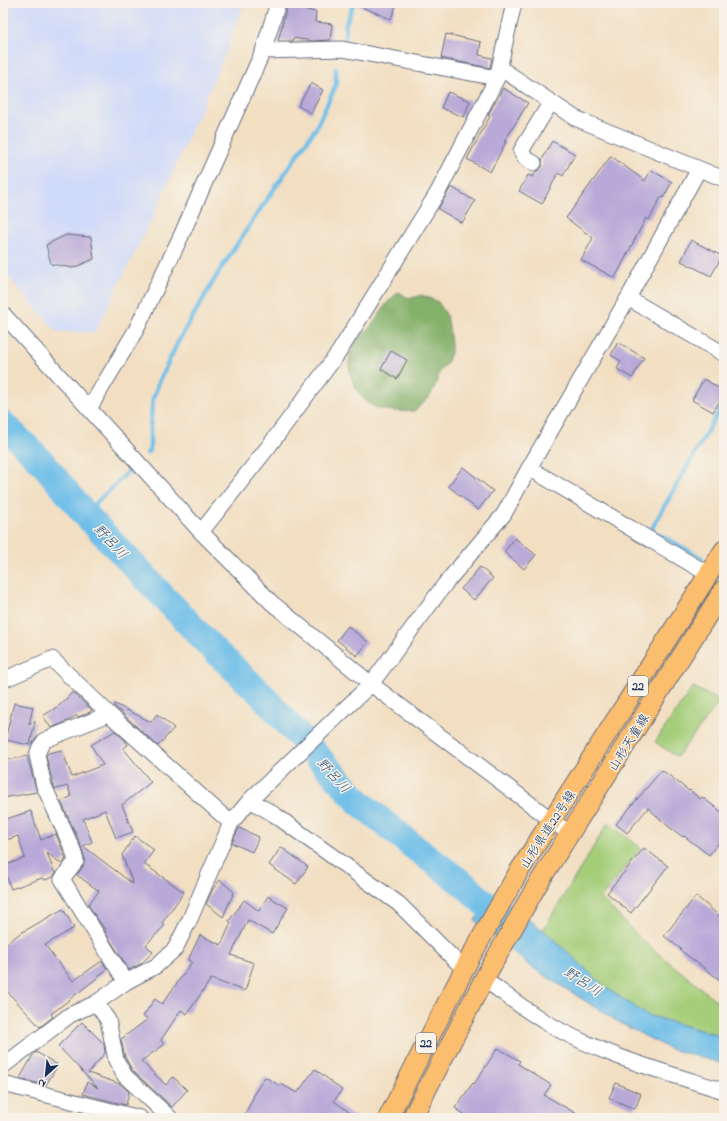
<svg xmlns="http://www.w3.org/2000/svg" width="727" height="1121" font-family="'Indie Flower','Klee One',sans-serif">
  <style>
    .built { fill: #d0daf9 }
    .green { fill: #a5ce7a; stroke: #607e6c }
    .forest { fill: #84b16a; stroke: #507064 }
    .water { fill: #6dbee8; stroke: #4476a3 }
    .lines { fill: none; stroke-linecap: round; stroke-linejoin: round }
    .stream { stroke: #6dbee8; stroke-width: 4.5 }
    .river { stroke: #6dbee8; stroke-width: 27 }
    .building { fill: #b8a9d8 }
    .minor-casing { stroke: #666d81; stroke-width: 17 }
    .major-casing { stroke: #666d81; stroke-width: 21 }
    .minor { stroke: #fff; stroke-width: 15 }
    .major { stroke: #fbbd6e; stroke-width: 19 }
    .labels { text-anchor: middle; stroke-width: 3; stroke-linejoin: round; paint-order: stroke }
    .shield { fill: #f7f3e8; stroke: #5d6a87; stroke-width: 1 }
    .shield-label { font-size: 12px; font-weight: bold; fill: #1b2f5e }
    .street-label { font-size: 13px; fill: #1b2f5e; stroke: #f7f3e8 }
    .water-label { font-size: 14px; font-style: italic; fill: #305380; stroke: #f7f3e8 }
  </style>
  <rect width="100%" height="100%" fill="#f7f3e8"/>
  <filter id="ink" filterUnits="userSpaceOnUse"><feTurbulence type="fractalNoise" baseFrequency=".025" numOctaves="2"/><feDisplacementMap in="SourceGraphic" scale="8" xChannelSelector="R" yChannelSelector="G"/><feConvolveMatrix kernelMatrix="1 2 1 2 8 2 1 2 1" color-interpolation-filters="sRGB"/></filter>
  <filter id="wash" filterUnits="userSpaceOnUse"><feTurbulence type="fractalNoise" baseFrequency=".012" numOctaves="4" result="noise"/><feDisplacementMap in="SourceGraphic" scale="16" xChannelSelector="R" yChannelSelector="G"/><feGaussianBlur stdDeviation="0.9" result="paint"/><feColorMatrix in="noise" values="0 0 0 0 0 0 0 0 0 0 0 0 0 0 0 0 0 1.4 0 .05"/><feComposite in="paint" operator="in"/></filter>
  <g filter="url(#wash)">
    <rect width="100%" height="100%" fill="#f2dfc2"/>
    <path class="built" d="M3,3h241l-15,42 -71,161 -63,126h-38l-54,-61z"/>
    <path class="green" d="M693,687l27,14 -43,56 -22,-15z
      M608,823l33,25 -40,50 42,43 81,66v30l-77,-22 -41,-27 -63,-58z"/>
    <path class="forest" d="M399,292l7,5 7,1 9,-3 16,7 9,14 2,10 2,18v9l-4,10 -7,8 -6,18 -6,10 -14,12c-13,0 -27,1 -39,-4 -19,-8 -32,-40 -23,-58 4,-10 13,-15 20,-24 10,-13 12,-22 27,-33z"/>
    <path class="water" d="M496,893l52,41 58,54 41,27 77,22v27l-54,-15 -50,-26 -90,-57 -55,-46z"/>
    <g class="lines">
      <path class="stream" d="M345,38l1,-15 8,-20
        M147,453l3,-4v-22l3,-28 7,-20 19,-39 41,-70 39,-59 57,-83 20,-43v-16
        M85,514l43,-42
        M702,558l-51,-28 73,-128"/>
      <path class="river" d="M3,424l39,38 43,52 126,133 50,47 99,109 54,44 52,39 18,17 19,13 12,11"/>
    </g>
    <g id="blocks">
      <path class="building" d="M352,3h45l-6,16z
        M287,6l29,6 -1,10 17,2 -2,16 -17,1 -20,-3v3h-15z
        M446,34l35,8 -2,13 13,3 -2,10 -49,-10z
        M311,83l12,7 -12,23 -13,-7z
        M503,88l25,15 -24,39h2l-16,30 -23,-13 23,-43 -2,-1z
        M448,92l22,9 -6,16 -23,-9z
        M552,141l23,13 -12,22 -5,-3 -16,31 -23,-13 9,-16 5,2 3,-5 6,-5v-7z
        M611,156l34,25 6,-11 21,12 -9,16 -2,-1 -12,23 -3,-2 -31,60 -34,-18 12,-22 -27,-20z
        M451,187l24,14 -13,22 -24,-14z
        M66,235l25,2 3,22 -21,9 -22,-4 -5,-19z
        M691,240l31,16 -11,20 -30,-15z
        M618,342l26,16 -12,20 -15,-9 4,-8 -10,-6z
        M391,351l16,9 -10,19 -16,-10z
        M704,379l20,12v3l-11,18 -21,-12z
        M463,467l30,24 -15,19 -30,-24z
        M515,538l21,17 -12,14 -20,-17z
        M480,567l13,11 -19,22 -13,-11z
        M348,626l20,16 -11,14 -20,-16z
        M73,692l19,18 -2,2 -12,5 -1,-2 -9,6 -17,7 -8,-12 17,-11z
        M14,703l19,4 -4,18 6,-4 -5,24 -25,-5z
        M115,704l36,18 6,-8 17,14 -16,18 -44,-40z
        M115,731l10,9 3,5 -5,3 28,34 -29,23 11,27 -17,6 -11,-28 -22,9 9,23 -9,4 50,38 -11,-29 13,-19 19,14 -10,14 40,28 -22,31 3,2 -19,20 7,7 -11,11 -13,7 -24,-38 1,-2 -3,-3 -15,-22 11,-14 -22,-16 6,-9 2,-7 -4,-13 -20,-45 10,-4 -3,-11 -13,3 -2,-6 -7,-27 2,-3 14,-3 10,27 31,-12 -12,-20z
        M27,756l10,36 -34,6v-37z
        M662,770l27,21 1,-1 10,9 2,-2 22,17v22l-15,19 -25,-19 -1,1 -15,-11 -20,-18 -21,25 -11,-9z
        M31,811l10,29 15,-6 10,25 -4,5 -15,-11 8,21 -2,3 -8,3 -3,-2 -31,11 -8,-23 22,-8 -7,-22 -15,5v-21z
        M239,828l20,9 -7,15 -20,-9z
        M281,847l27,20 -12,17 -27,-19z
        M644,848l24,18 -37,47 -24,-20z
        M220,880l14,12 -11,25 -17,-13 7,-15z
        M268,896l20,12 -16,26 -24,-14 -17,35 23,8 -9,28 -34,-12 -24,35 -6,-4 -20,30 3,5 -23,16 25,24 7,-8 14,13 -15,17 -40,-37 -7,-13 -4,-18 27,-20 -5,-3 12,-17 7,5 30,-42 -4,-2 12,-25 21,10 10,-22 -2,-2 15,-21 15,11z
        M696,896l28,24v63l-44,-33 1,-1 -17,-13z
        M63,909l11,19 -29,17 28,36 29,-20 5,8 -10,9 -46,36 2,3 -13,10 -37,-40v-41l16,-12z
        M82,1022l22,22 1,9 -17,20 32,11 9,8 -3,13 -43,-11 4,-12 11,6 -40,-42z
        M498,1048l22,13 -2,3 33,21 -7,10 40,23h-114l-15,-10 18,-25 1,1z
        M36,1052l22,13 -12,20 -22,-5 -4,-2 13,-23z
        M315,1069l27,21 -8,11 23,17h-114l11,-22 -1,-1 12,-18 15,9 1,-2 16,9z
        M616,1083l25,11 -6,15 -26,-11z"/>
    </g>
  </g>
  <g filter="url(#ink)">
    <use href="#blocks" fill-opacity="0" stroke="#666d81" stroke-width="1"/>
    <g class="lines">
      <defs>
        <path id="minor" d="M263,51l79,-2 155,29
          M500,68l75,50 149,61
          M534,163l-8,-4 -5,-8 30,-49
          M628,298l96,56
          M3,314l198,218 71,71 99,81 199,150
          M89,409l47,-79 45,-94 82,-185 15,-48
          M529,468l179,106
          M201,532l68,-86 70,-94 99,-160 59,-114 17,-75
          M3,680l49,-21 57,55 122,109
          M109,714l-64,26 -5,7 -3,8 7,31 29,64 3,11 -14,18 64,103
          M250,800l25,15 124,89 65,65
          M484,979c21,15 41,31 63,44 54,32 117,49 177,68
          M96,1003l12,17 8,40 9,16 45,42
          M3,1066l67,-51 26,-12 30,-21 30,-16 19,-17 15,-30 41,-96 19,-23 121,-116 74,-100 59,-70 25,-46 99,-170 71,-129
          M3,1084l137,34"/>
        <path id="major" d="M388,1118l83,-162 47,-83 206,-323
          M412,1118l72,-139 52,-92 188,-298"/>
      </defs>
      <use href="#minor" class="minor-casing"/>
      <use href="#major" class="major-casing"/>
      <use href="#minor" class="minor"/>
      <use href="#major" class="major"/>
    </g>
  </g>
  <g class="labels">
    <g class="shield">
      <rect x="628" y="676" width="20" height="20" rx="3"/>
      <rect x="416" y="1033" width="20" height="20" rx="3"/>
    </g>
    <g class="shield-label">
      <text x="638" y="690">22</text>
      <text x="426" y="1047">22</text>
    </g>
    <g class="street-label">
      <text transform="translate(628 742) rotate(-58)" y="5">山形天童線</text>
      <text transform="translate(547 829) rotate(-57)" y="5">山形県道22号線</text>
    </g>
    <g class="water-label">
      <text transform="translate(111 541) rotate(47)" y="5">野呂川</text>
      <text transform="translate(334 775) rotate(48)" y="5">野呂川</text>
      <text transform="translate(583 981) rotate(33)" y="5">野呂川</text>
    </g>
  </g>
  <rect width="727" height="1121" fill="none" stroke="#f7f3e8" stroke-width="16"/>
  <g transform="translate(46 1075) rotate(207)" stroke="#f7f3e8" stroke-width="3" paint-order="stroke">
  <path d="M0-3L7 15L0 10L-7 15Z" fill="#1b2f5e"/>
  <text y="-6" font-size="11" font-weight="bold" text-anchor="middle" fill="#1b2f5e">N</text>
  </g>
</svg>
